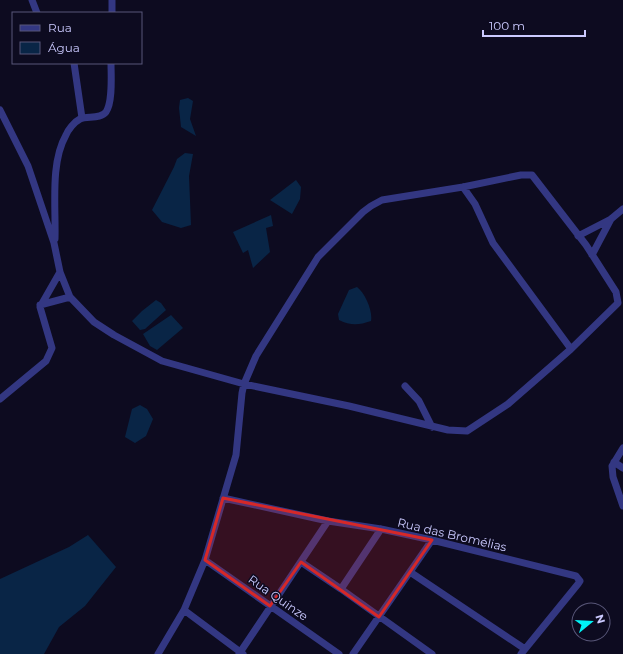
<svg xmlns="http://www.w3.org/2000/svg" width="623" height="654" font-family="Montserrat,sans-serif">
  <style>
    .water { fill: #092546 }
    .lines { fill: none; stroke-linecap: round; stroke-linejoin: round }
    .minor { stroke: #333782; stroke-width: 7 }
    .marked { fill: #d62828; fill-opacity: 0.2; stroke: #d62828; stroke-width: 3; stroke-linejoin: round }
    .labels { text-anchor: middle; stroke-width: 3; stroke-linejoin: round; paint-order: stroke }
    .street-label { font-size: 12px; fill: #cbcaff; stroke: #0d0b20 }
  </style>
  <rect width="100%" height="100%" fill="#0d0b20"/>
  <path class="water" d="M188,98l5,3 -3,18 6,17 -15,-9 -2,-19 1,-8z
    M185,153l8,1 -4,22 2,49 -10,3 -19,-6 -10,-12 22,-43 3,-8z
    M296,180l5,7 -1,12 -8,15 -22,-14z
    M271,215l2,11 -7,2 4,24 -17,16 -5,-18 -5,3 -10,-21z
    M357,287c8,6 16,24 14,34 -12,4 -20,5 -32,-1l-1,-6 11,-24z
    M156,300l5,3 5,7 -21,19 -5,1 -8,-9 10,-10z
    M171,315l12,13 -26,22 -7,-4 -7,-12z
    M140,405l7,4 6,10 -7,17 -11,7 -10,-6 7,-28z
    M88,535l28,32 -31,39 -26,21 -15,27h-44v-75l69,-32z"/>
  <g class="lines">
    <path class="minor" d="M32,0l5,13
      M112,0v13
      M74,63l8,55
      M0,110l28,56 26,77 6,29 10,25 24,25 20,13 48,26 82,23 105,22 99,24 19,1 41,-27 63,-55 47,-46 -2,-11 -30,-47 -54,-70h-11l-58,12 -81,13 -11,6 -8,6 -45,45 -62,99 -12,28 -2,9 -6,62 -31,105 -21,50 -26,44
      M463,187l12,17 18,39 78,106
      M578,236l33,-17 12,-10
      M55,239c1,-32 -5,-76 11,-104 2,-5 8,-13 14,-16 7,-3 21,0 26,-7 7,-10 5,-37 5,-49
      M592,255l19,-36
      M40,305l30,-8
      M405,386l14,15 13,26
      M0,399l46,-38 6,-13 -12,-41 20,-35
      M623,448l-11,18 1,11 10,29
      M614,462l9,6
      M223,498l105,23 53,8 51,11 144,36 4,5 -2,3 -57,70
      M205,560l134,94
      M301,562l40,27 91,65
      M410,572l115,77
      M341,589l40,-60
      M184,610l59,44
      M239,654l89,-133
      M353,654l79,-114"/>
  </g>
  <path class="marked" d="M223,498l209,42 -53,77 -78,-55 -31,44 -65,-46z"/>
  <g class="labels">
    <g class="street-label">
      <text transform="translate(452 535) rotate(13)" y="4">Rua das Bromélias</text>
      <text transform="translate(278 598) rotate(35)" y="4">Rua Quinze</text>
    </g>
  </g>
  <rect x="12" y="12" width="130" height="52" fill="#0d0b20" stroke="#595779"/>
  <rect x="20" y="25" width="20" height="6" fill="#333782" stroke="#595779"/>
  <text x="48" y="32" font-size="12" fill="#cbcaff">Rua</text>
  <rect x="20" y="42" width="20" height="12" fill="#092546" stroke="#595779"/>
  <text x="48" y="52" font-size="12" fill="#cbcaff">Água</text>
  <g transform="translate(591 622) rotate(72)"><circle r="19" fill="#0d0b20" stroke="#595779"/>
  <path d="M0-3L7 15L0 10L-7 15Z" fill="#00f2f5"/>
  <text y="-6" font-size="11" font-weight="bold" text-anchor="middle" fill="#cbcaff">N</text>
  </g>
  <path d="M483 30v6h102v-6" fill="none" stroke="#cbcaff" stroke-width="2"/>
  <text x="489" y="30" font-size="12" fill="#cbcaff" stroke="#0d0b20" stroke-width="3" paint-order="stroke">100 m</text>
</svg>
